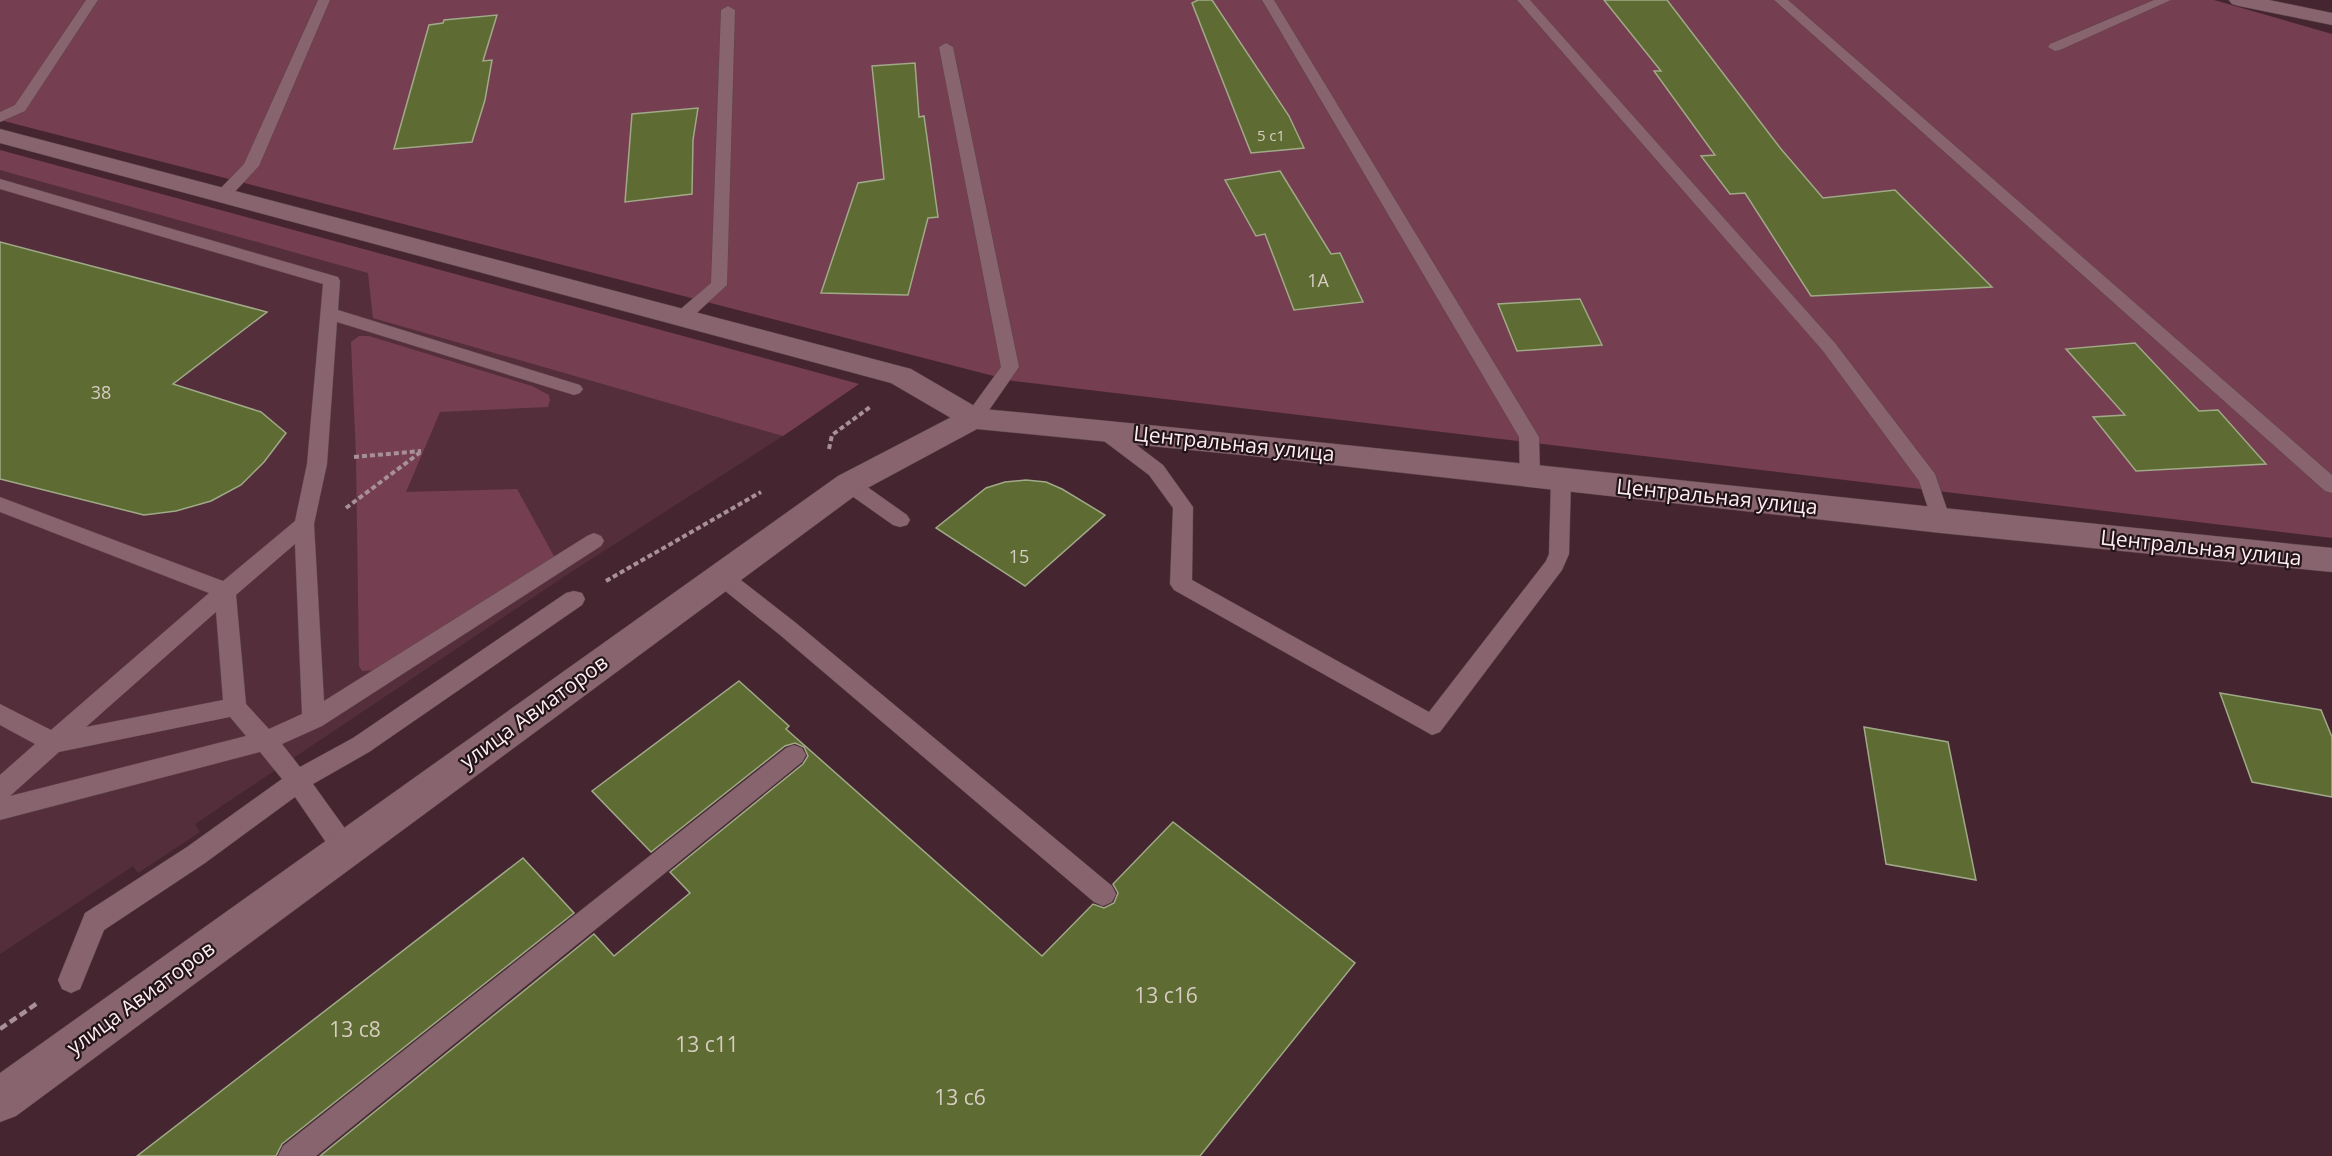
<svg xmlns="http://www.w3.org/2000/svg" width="2332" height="1156" font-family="'Open Sans',sans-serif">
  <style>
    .built { fill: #542f3b }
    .green { fill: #763e51 }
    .building { fill: #5e6b32; stroke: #a0a988; stroke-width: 1.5 }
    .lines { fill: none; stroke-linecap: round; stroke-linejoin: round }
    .lane-casing { stroke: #5d444c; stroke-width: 1 }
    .street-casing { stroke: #5d444c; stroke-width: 1 }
    .secondary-casing { stroke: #5d444c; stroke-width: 1 }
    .path-far1 { stroke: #a79097; stroke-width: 4; stroke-dasharray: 5 3; stroke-linecap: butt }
    .path { stroke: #a79097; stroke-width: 4.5; stroke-dasharray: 8 4; stroke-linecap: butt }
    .lane { fill: #87646e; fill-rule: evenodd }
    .street { fill: #87646e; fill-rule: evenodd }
    .secondary { fill: #87646e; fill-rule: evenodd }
    .labels { text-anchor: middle; stroke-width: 4.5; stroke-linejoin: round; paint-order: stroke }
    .far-number-label { font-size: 15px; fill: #d7cdc2 }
    .number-label { font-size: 18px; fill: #d7cdc2 }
    .street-label { font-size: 21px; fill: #ffeef2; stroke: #221419 }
    .near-number-label { font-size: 21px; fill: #d7cdc2 }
  </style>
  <rect width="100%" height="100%" fill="#452630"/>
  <path class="built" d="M0,150l859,234 -76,52 -215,138 -373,250 5,8 -62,41 -5,-7 -133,88z"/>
  <path class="green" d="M0,0h2214l118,34v504l-1319,-157 -1013,-261z
    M0,150l859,234 -76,52 -410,-118 -5,-45 -368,-103z
    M359,336h10l163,50 17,9 1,5 -2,7 -108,5 -34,80 111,-3 38,69 -178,112 -15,1 -3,-5 -3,-210 -5,-114z"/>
  <path class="building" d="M1198,0h14l77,116 15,32 -53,5 -59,-150z
    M1604,0h63l114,149 42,49 72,-8 97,97 -181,9 -66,-103 -15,1 -29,-38 14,-1 -61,-84h7z
    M497,15l-14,46 9,-1 -7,40 -13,42 -78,7 35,-124 14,-2 1,-3z
    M915,63l4,54 5,-1 14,101 -10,1 -20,77 -87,-2 37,-110 26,-4 -12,-113z
    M698,108l-5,32 -1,54 -67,8 7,-88z
    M1280,171l51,83 9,-1 23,49 -69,8 -29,-76 -9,2 -31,-56z
    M0,242l267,70 -94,72 88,28 25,21 -22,29 -23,23 -30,16 -35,10 -32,4 -144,-36z
    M1580,299l22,46 -85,6 -19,-47z
    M2135,343l64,68 19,-1 48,54 -130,7 -43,-54 32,-2 -59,-66z
    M1026,480l20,2 16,7 43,26 -80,71 -89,-58 50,-40 19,-6z
    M739,681l50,45 -3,3 256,227 51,-52 11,4 10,-5 4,-10 -5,-9 60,-62 182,141 -155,193h-880l274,-222 20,22 76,-63 -20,-21 133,-108 5,-8 -4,-9 -9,-4 -10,3 -134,106 -59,-61z
    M2220,693l101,17 11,27v60l-80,-15z
    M1864,727l84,15 28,138 -90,-16z
    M523,858l51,55 -292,231 -6,12h-139z"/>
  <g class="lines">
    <defs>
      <path id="lane" d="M86,0h12l-73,111 -25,11v-10l15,-7z
        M318,0h12l-71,166 -30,32h-12l-2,-3 2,-3 27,-28z
        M1262,0h12l265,437 1,39 -3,5 -7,2 -7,-2 -3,-5 -1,-39z
        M1517,0h13l305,343 100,131 16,47 -3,5 -7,2 -7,-2 -15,-45 -96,-130z
        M1774,0h14l544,475v18l-7,-2z
        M2154,0h17l-111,50 -5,1 -7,-4 2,-3z
        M728,6l7,4 -8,275 -39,36h-12l-3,-4 3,-4 35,-30 10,-273z
        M946,43l7,4 66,320 -39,56 -7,1 -7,-1 -2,-5 37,-51 -62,-320z
        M0,179l338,98 2,4 -2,29 242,75 3,4 -3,4 -6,2 -237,-73 -10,142 -13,60 10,177 263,-165 7,-3 7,3 3,5 -3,5 -279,180 -40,18 18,23 53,-29 213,-145 8,-2 8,2 3,6 -3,6 -213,147 -56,32 41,57 3,8 -3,8 -9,3 -9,-3 -41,-60 -90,66 -101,67 -24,59 -9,4 -9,-4 -4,-9 27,-67 102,-66 95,-68 -22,-27 -260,68v-45l35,-31 -35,-19v-21l51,26 158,-137 -209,-81v-15l223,84 72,-60 12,-57 16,-180 -323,-95zM295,544l7,170 -33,15 -23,-25 -10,-109zM216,612l7,88 -137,27zM230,717l16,19 -236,60 49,-44z
        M1103,423l7,2 53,40 30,42 -1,73 237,132 117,-151 3,-7 2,-74 3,-5 7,-2 7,2 3,5 -2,74 -7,16 -122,162 -8,3 -258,-145 -4,-6 3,-76 -24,-33 -53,-40 -2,-5 2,-5z
        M849,477l7,2 51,36 3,5 -3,5 -7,2 -7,-2 -51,-36 -3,-5 3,-5z
        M721,568l7,2 68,53 316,263 4,8 -4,8 -9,4 -9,-4 -314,-267 -66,-53 -3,-6 3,-6z
        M794,745l8,3 4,7 -4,7 -486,394h-38l5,-10 503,-398z"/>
      <path id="street" d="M2229,0h40l63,13v12l-93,-19 -7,-2z
        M0,129l911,240 72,42 5,7 -5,7 -10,3 -10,-3 -72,-42 -891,-240z"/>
      <path id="secondary" d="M973,408c453,43 906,95 1359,140v24l-391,-39 -689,-77 -275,-27 -117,63 -844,624 -16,6v-49l838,-597 125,-65z"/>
    </defs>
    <use href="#lane" class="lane-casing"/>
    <use href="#street" class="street-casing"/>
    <use href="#secondary" class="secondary-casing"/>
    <path class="path-far1" d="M829,449l3,-14 38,-28
      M354,457l67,-6
      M346,508l76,-57
      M606,581l155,-89"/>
    <path class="path" d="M0,1029l39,-27"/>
    <use href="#lane" class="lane"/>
    <use href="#street" class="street"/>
    <use href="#secondary" class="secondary"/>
  </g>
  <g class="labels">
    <g class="far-number-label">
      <text x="1271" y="141">5 с1</text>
    </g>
    <g class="number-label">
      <text x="1318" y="287">1А</text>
      <text x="101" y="399">38</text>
      <text x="1019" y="563">15</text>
    </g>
    <g class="street-label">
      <text transform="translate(1234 444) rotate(6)" y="7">Центральная улица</text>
      <text transform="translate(1717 497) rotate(6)" y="7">Центральная улица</text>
      <text transform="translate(2201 548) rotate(6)" y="7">Центральная улица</text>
      <text transform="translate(534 712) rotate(-36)" y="7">улица Авиаторов</text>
      <text transform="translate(141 998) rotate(-36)" y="7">улица Авиаторов</text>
    </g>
    <g class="near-number-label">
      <text x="1166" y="1003">13 c16</text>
      <text x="355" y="1037">13 c8</text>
      <text x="707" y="1052">13 c11</text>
      <text x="960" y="1105">13 c6</text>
    </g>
  </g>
</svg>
